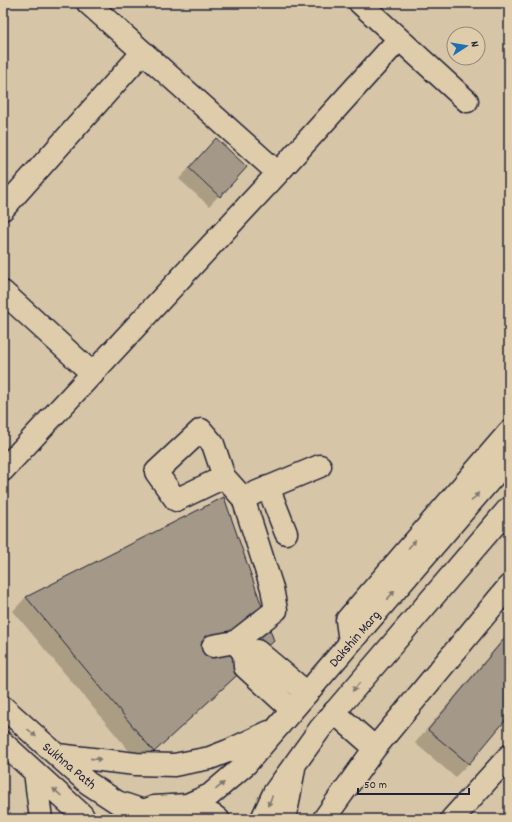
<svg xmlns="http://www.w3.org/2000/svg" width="512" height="822" font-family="Dekko,sans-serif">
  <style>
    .shadow { fill: #0003 }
    .building { fill: #a49888; stroke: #22223b }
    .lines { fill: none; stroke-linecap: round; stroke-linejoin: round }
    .minor-casing { stroke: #22223b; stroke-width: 25 }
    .major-casing { stroke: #22223b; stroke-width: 25 }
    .minor { stroke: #deccaa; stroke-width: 22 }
    .major { stroke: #deccaa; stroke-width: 22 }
    .oneway { fill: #807772 }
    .labels { text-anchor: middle; stroke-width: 4; stroke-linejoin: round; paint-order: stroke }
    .street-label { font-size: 14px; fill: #22223b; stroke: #deccaa }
  </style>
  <rect width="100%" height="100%" fill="#d6c5a6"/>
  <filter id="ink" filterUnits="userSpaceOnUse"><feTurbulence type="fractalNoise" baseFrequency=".025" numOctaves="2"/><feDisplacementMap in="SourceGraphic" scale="8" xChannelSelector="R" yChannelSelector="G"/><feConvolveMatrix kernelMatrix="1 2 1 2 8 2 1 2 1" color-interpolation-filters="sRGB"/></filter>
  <g filter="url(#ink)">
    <path class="shadow" d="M206,150l40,17 -37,39 -30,-27z
      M26,597l234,57 -120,110 -127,-153z
      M509,632v83l-41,49 -13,13 -40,-34z"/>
    <path class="building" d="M216,138l31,29 -27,30 -31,-29z
      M224,497l50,144 -120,111 -128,-155z
      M509,633v83l-40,48 -41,-34z"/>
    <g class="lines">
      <defs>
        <path id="minor" d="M88,3l190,170
          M360,3l107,98
          M3,209l140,-157
          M3,292l90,82
          M3,470l275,-297 121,-134
          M224,477l-11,-33 -12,-14 -45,42 20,28 48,-23 19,21
          M268,487l18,46
          M350,642l-3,-22 162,-188
          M213,646l22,-4
          M244,653l-9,-11 41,-32 -4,-22 -29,-90 77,-32
          M292,710l-47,-43 -1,-14 13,-2 50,42
          M334,712l41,36
          M324,819l51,-71 134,-162
          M452,819l57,-63"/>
        <path id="major" d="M3,707l85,76 29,19 27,9
          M3,743l79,72 2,4
          M57,755l79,9 38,1 36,-7 18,-7 41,-19
          M35,772l6,47
          M187,805l23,-10 36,-31 263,-306
          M133,818l11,-7 10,-4 33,-2 11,3 16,8 4,3
          M262,819l12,-26 46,-64 189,-221
          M285,819l9,-51"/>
      </defs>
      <use href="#minor" class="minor-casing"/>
      <use href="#major" class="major-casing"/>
      <use href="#minor" class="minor"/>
      <use href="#major" class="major"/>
    </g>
    <defs><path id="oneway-solid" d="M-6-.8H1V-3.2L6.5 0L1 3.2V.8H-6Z"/></defs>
    <g class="oneway">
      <use href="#oneway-solid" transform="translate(475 497) rotate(-49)"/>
      <use href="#oneway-solid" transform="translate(412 544) rotate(-49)"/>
      <use href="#oneway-solid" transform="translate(391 595) rotate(-49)"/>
      <use href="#oneway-solid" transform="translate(356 687) rotate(131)"/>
      <use href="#oneway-solid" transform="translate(32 733) rotate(42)"/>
      <use href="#oneway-solid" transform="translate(96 759) rotate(6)"/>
      <use href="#oneway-solid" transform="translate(220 786) rotate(-40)"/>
      <use href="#oneway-solid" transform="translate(57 792) rotate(-138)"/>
      <use href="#oneway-solid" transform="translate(270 801) rotate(114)"/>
    </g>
  </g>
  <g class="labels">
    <g class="street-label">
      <text transform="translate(354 638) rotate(-49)" y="5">Dakshin Marg</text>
      <text transform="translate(70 765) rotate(40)" y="5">Sukhna Path</text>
    </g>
  </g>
  <rect width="512" height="822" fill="none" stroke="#deccaa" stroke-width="16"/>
  <rect x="8" y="8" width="496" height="806" fill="none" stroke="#22223b" stroke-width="1.5" filter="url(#ink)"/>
  <g transform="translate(466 46) rotate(78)"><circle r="19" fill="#deccaa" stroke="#93887e"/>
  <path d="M0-3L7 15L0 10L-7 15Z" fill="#1f6fb2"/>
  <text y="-6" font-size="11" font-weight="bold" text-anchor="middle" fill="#22223b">N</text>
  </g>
  <path d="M358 788v6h111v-6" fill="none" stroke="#22223b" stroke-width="2"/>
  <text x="364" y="788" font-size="12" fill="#22223b" stroke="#deccaa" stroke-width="3" paint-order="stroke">50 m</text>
</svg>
